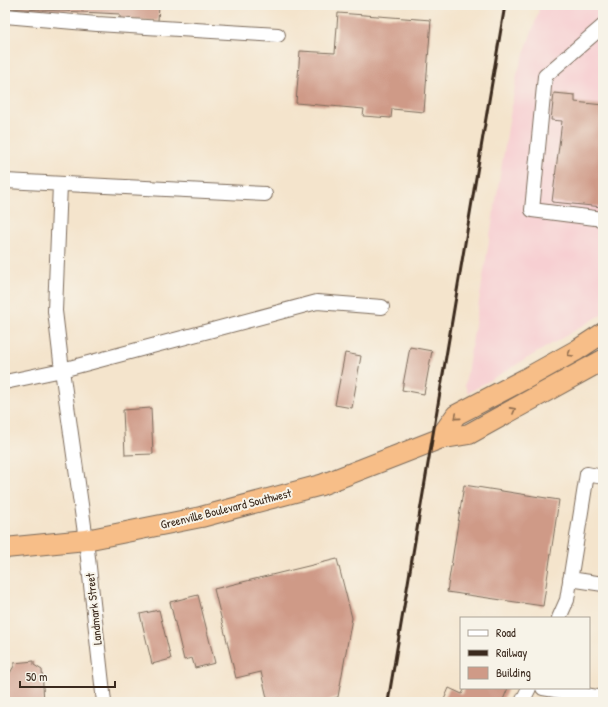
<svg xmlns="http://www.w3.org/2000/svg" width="608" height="707" font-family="'Patrick Hand',sans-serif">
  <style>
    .built { fill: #f7cfd2 }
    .building { fill: #cf9a87 }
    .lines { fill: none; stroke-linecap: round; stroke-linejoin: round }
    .minor-casing { stroke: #7c6b5b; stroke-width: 16 }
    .highway-casing { stroke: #7c6b5b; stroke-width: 22 }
    .minor { stroke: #fff; stroke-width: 14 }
    .highway { stroke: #f7be88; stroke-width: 20 }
    .rail { stroke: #3b2a1e; stroke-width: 3 }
    .oneway { stroke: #906d4e }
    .labels { text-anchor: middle; stroke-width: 4; stroke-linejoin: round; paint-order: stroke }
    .street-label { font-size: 12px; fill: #3b2a1e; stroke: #f7f3e8 }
  </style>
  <rect width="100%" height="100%" fill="#f7f3e8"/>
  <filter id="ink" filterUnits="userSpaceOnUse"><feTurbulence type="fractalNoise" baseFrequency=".025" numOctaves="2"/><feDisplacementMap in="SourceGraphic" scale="8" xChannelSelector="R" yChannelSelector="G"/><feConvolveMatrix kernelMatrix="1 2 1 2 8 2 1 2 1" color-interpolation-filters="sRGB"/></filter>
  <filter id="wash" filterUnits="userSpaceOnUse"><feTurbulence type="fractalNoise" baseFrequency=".012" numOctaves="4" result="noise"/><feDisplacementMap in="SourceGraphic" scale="16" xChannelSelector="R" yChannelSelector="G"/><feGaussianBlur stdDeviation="0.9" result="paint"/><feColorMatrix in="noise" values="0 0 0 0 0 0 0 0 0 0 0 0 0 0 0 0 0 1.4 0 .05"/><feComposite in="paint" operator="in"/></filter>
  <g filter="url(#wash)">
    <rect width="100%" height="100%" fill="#f4e4cc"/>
    <path class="built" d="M539,5h64v309l-135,79 -3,-8 52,-311 21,-60z"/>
    <g id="blocks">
      <path class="building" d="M5,5h154l-1,16 -38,-2v-5l-115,-6z
        M338,13l93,7 -7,92 -32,-3 -1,9 -28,-2 1,-7 -68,-6 4,-52 35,2z
        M554,93l21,2v7l28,3v102l-51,-5 10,-81 -11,-1z
        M410,347l22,4 -8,43 -22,-4z
        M345,353l16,3 -9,52 -17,-3z
        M151,408l2,46 -28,1 -2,-45z
        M464,485l95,15 -16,106 -96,-14z
        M337,559l15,59 -14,79 -15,5h-55l-7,-30 -25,6 -22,-89z
        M198,595l17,68 -20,5 -3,-10 -8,2 -14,-58z
        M159,610l12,49 -19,5 -12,-50z
        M34,661v4l8,5 2,32h-39v-29h5l4,-7v-3z
        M449,688l13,6 3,-6h43l-6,14h-59z"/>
    </g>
  </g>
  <g filter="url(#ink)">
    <use href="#blocks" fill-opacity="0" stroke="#7c6b5b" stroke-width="1"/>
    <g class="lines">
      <defs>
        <path id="minor" d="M5,16l92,8 181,11
          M603,26l-58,50 -13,134 71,9
          M5,181l260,13
          M60,184l-5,127 7,59 24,170 18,162
          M5,382l57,-12 255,-68 65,5
          M570,579l33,5
          M559,618l8,-18 20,-126 16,3
          M543,688l60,10
          M522,702l7,-14"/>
        <path id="highway" d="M439,439l17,-24 69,-36 52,-29 26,-17
          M5,548l81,-8 115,-23 120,-32 118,-46 30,-5 134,-74"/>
      </defs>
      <use href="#minor" class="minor-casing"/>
      <use href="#highway" class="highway-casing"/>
      <use href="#minor" class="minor"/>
      <use href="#highway" class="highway"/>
      <path class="rail" d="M388,702l117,-697"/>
    </g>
    <defs><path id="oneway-chevron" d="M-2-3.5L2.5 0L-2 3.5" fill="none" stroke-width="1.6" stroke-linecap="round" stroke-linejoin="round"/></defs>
    <g class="oneway">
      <use href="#oneway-chevron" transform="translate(570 354) rotate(150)"/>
      <use href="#oneway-chevron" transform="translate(513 410) rotate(-29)"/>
      <use href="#oneway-chevron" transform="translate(457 417) rotate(139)"/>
    </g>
  </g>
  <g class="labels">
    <g class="street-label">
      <text transform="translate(226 509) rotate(-14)" y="4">Greenville Boulevard Southwest</text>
      <text transform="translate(94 609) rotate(-96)" y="4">Landmark Street</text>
    </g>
  </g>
  <rect width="608" height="707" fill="none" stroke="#f7f3e8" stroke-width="20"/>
  <rect x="460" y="617" width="130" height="72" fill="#f7f3e8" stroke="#aca397"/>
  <rect x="468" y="630" width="20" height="6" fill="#ffffff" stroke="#aca397"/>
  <text x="496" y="637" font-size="12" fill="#3b2a1e">Road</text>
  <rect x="468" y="650" width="20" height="6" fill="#3b2a1e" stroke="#aca397"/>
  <text x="496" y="657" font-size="12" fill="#3b2a1e">Railway</text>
  <rect x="468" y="667" width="20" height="12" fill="#cf9a87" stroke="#aca397"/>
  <text x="496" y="677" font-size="12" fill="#3b2a1e">Building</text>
  <path d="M20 681v6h95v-6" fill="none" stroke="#3b2a1e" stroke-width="2"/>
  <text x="26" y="681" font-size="12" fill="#3b2a1e" stroke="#f7f3e8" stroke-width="3" paint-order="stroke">50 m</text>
</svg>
